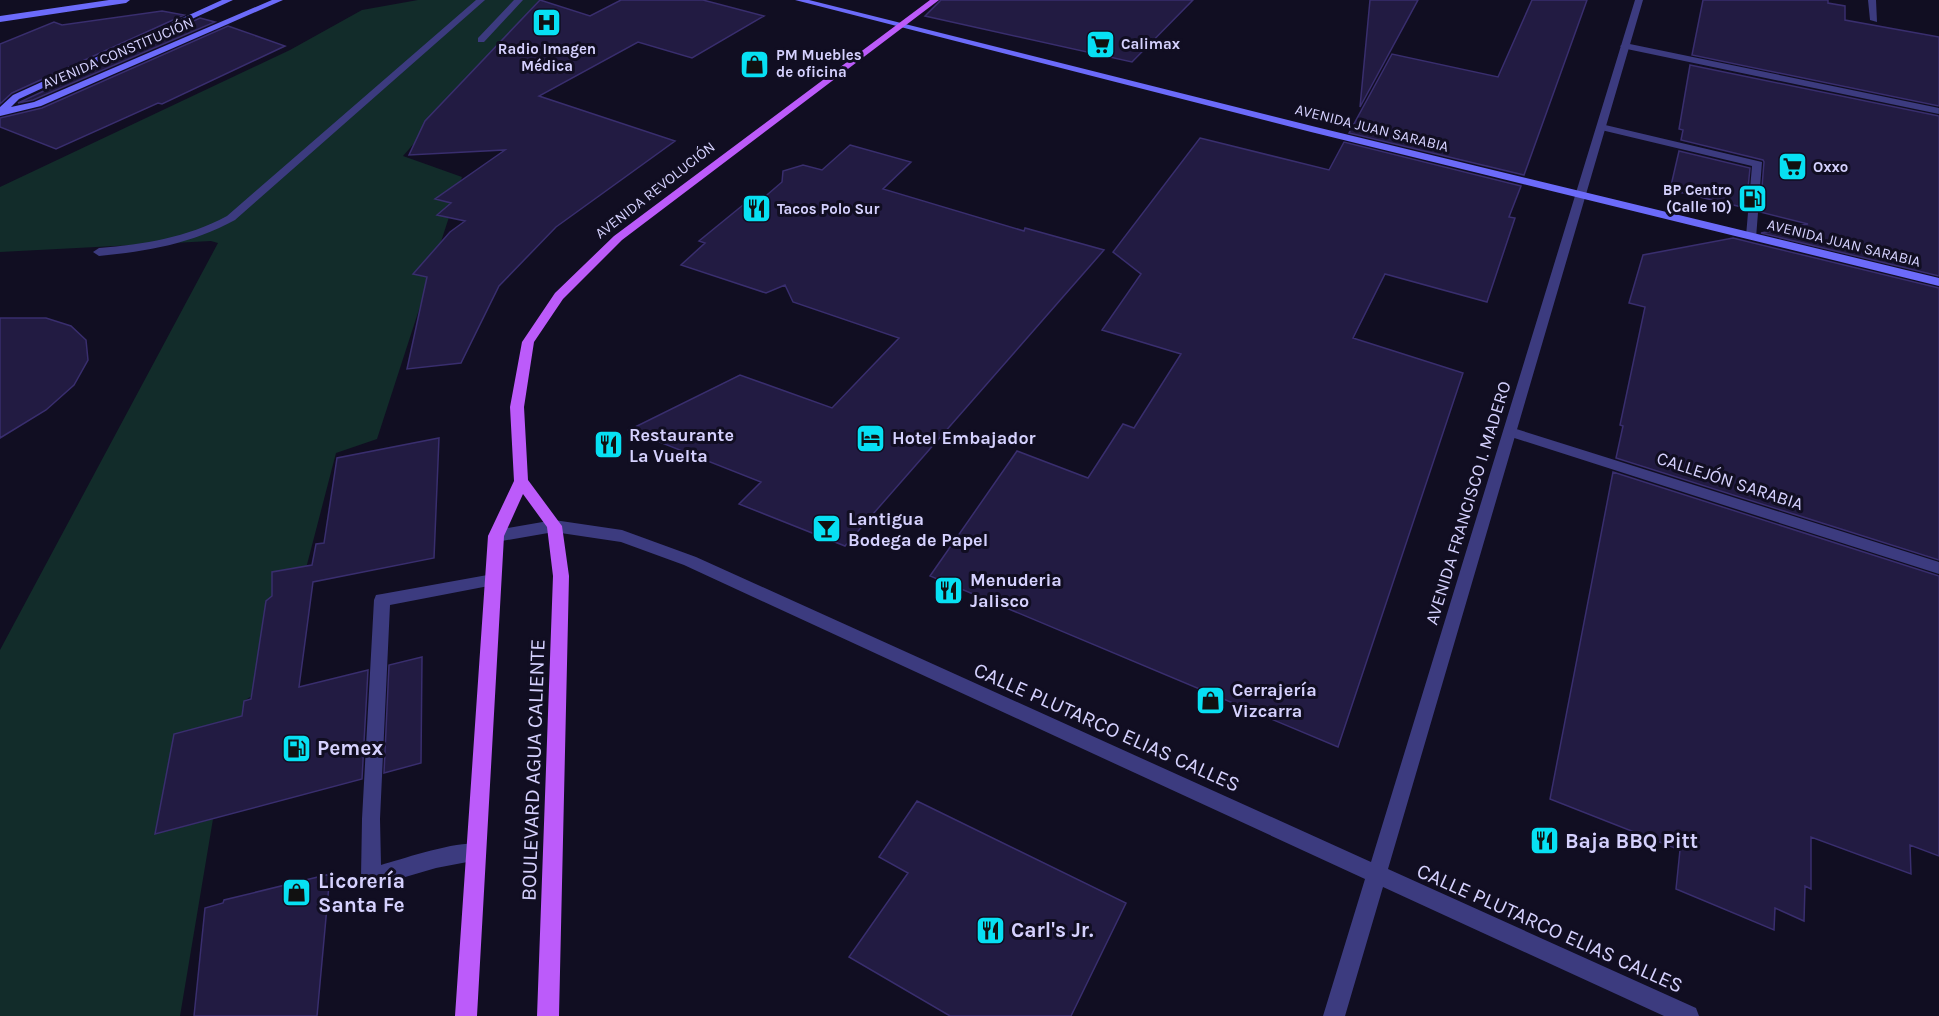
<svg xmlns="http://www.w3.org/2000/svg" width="1939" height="1016" font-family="Karla,sans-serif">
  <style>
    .green { fill: #122c2a }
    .building { fill: #221b42; stroke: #392e6e; stroke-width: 1.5 }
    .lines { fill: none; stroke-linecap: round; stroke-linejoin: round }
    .service { fill: #3c3b7f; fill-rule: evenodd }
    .tertiary { fill: #3c3b7f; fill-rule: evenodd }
    .secondary { fill: #6c6bfa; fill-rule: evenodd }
    .primary { fill: #bc5bfa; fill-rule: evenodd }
    .labels { text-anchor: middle; stroke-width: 6; stroke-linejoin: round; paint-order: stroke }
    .far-poi-label { font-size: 15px; font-weight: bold; fill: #d5d1fe; stroke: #110e22; text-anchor: start }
    .far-street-label { font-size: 15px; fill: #d5d1fe; stroke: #110e22 }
    .poi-label { font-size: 18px; font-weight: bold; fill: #d5d1fe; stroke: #110e22; text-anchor: start }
    .street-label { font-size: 18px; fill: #d5d1fe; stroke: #110e22 }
    .near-street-label { font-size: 21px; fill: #d5d1fe; stroke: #110e22 }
    .near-poi-label { font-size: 21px; font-weight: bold; fill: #d5d1fe; stroke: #110e22; text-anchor: start }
  </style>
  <rect width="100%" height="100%" fill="#110e22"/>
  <path class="green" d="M418,0h121l-136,156 59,21 -85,262 -41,14 -59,227 -33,21 -2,15 -68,18 -19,100 58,-15 -33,197h-180v-366l218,-407 -7,-2 -211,11v-65l290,-137 72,-40z"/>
  <path class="building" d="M540,0l50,16 31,-16h82l61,16 -72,42 -54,-16 -99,54 136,45 -119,86 -57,59 -38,77 -54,6 20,-92 -14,-3 37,-42 15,-11 -28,-6 14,-12 -16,-4 70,-49 -96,5 16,-34z
    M941,0h252l-61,62 -207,-46z
    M1370,0h48l-58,107z
    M1532,0h55l-63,175 -175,-42 43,-79 106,23z
    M1703,0h125v3l17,3v14l94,17v69l-247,-51z
    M162,11l22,4 -172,78 -12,11v-60l54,-22 8,3z
    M200,18l15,4 -182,78 -15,3z
    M228,26l57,20 -123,58 -4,-1 -102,46 -56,-22v-9l42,-10z
    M1690,65l249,51v160l-178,-43 47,-9 -48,-12 4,-50 -1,-2 -82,-20 2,-10 -4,-1z
    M1200,138l129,32 15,-28 177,44 -12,31 6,1 -28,84 -102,-28 -32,64 110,35 -125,374 -408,-171 87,-125 71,27 35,-54 11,4 47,-74 -79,-24 39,-56 -28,-22z
    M850,145l61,17 -28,27 141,42 1,-3 79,22 -259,296 -106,-42 22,-22 -132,-52 111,-55 92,33 67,-70 -106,-36 -8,-17 -19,8 -85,-28 24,-22 -6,-2 44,-36 9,3 30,-26 1,-11 20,-6 19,5z
    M1679,151l71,17 -4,40 -76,-18z
    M1733,238l206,50v272l-323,-102 7,-32 -3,-1 25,-118 -16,-4 14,-48z
    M0,318h46l25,8 15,14 2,20 -14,25 -28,25 -46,28z
    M439,438l-5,120 -121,24 -14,105 69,-17 -6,109 -207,55 19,-100 68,-18 2,-15 7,-2 15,-98 6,-5v-24l40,-7 4,-21 8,-1 13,-85z
    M1613,472l326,104v280l-29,-11 1,29 -100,-37v52l-6,-3 -1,35 -29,-13 -1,22 -98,-41 4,-39 -130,-51z
    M422,657l-1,106 -37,10 5,-108z
    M917,801l209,102 -55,113h-121l-101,-59 59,-84 -29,-16z
    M330,874l-13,142h-123l11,-108 18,-5 1,-3z"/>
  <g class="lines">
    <path class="service" d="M476,0h9l-250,220c-44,24 -87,31 -136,36l-6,-4 6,-4c46,-4 87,-10 128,-32z
      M514,0h9l-39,42h-6v-4z
      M1868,0h8l1,22 -7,-2z
      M1625,43l314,65v6l-317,-66 -2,-2z
      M1601,124l161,38 -6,76 -4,1 -6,-3 6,-70 -155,-37v-4z
      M1510,427l429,135v12l-434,-139 -2,-3z
      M493,574l6,2 2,4 -2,4 -109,21 -10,214 1,46c22,-6 83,-27 102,-20l3,7 -3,7 -47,9 -65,19 -7,-3 -3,-7 1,-58 12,-219 2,-5 6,-1z"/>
    <path class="tertiary" d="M1635,0h8l-255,869 308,139 3,8h-35l-281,-129 -38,129h-22l42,-137 -681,-314 -63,-23 -67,-10 -58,10 -5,-2 -3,-4 3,-4 5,-2 58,-10 68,10 74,27 675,305z"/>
    <path class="secondary" d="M109,0h21l-4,3 -126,19v-6z
      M222,0h11l-214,99 -8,8 23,-5 238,-102h11l-242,106 -41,10v-9l13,-12z
      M795,0h14l507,127 623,151v8l-628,-154z"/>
    <path class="primary" d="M930,0h9l-317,240 -59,59 -29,43 -10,65 4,73 34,46 7,50 -10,440h-22l16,-440 -6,-49 -24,-33 -19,42 -27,480h-22l33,-480 26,-55 -4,-74 12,-65 33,-49 59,-57z"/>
  </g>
  <defs>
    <symbol id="hospital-square" viewBox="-11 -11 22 22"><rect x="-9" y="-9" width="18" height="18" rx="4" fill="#07e0f3" stroke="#110e22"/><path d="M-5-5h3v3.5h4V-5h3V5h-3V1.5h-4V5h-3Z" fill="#111"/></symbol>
    <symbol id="supermarket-square" viewBox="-11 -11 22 22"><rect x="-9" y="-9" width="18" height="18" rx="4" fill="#07e0f3" stroke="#110e22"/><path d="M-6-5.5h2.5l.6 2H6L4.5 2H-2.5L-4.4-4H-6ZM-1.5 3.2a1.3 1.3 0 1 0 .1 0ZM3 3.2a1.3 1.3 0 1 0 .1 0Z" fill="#111"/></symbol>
    <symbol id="shop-square" viewBox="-11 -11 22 22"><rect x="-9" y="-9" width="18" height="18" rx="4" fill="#07e0f3" stroke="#110e22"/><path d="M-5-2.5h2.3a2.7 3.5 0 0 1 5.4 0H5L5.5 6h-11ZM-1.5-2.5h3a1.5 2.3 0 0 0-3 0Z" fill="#111"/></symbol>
    <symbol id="fuel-square" viewBox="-11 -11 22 22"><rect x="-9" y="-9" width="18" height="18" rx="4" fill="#07e0f3" stroke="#110e22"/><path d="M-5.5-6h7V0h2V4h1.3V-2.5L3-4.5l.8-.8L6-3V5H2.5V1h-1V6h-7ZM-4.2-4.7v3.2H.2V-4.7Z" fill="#111"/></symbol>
    <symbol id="restaurant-square" viewBox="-11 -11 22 22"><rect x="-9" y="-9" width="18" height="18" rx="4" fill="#07e0f3" stroke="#110e22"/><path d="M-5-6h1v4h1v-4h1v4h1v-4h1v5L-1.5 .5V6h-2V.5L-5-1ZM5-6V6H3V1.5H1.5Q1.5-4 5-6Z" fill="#111"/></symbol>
    <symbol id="hotel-square" viewBox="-11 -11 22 22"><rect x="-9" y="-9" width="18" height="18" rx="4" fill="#07e0f3" stroke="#110e22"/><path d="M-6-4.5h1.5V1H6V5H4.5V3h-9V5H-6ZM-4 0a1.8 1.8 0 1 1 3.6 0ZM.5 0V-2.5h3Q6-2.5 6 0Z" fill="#111"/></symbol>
    <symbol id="bar-square" viewBox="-11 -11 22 22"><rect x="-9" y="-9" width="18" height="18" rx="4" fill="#07e0f3" stroke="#110e22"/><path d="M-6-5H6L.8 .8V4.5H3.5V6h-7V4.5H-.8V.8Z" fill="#111"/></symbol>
  </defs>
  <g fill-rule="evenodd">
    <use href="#hospital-square" x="530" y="6" width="33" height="33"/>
    <use href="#supermarket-square" x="1084" y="28" width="33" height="33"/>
    <use href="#shop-square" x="738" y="48" width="33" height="33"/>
    <use href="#supermarket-square" x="1776" y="150" width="33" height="33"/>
    <use href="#fuel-square" x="1736" y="182" width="33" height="33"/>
    <use href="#restaurant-square" x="740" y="192" width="33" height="33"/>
    <use href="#hotel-square" x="854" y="422" width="33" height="33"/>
    <use href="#restaurant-square" x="592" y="428" width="33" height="33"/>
    <use href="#bar-square" x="810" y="512" width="33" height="33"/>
    <use href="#restaurant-square" x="932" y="574" width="33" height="33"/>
    <use href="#shop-square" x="1194" y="684" width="33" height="33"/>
    <use href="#fuel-square" x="280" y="732" width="33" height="33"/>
    <use href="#restaurant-square" x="1528" y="824" width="33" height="33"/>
    <use href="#shop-square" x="280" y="876" width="33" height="33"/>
    <use href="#restaurant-square" x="974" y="914" width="33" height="33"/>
  </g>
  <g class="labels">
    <g class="far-poi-label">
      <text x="1121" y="49">Calimax</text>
      <text x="547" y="54" text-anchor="middle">Radio Imagen<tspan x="547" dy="17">Médica</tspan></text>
      <text x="776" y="60">PM Muebles<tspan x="776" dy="17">de oficina</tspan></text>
      <text x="1813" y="172">Oxxo</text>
      <text x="1732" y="195" text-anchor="end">BP Centro<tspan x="1732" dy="17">(Calle 10)</tspan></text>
      <text x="777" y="214">Tacos Polo Sur</text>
    </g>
    <g class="far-street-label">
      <text transform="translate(118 53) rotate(-23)" y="5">AVENIDA CONSTITUCIÓN</text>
      <text transform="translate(1372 128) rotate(14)" y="5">AVENIDA JUAN SARABIA</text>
      <text transform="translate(655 190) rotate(-38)" y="5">AVENIDA REVOLUCIÓN</text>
      <text transform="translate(1844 243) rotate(14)" y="5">AVENIDA JUAN SARABIA</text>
    </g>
    <g class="poi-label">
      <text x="629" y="441">Restaurante<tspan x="629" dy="21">La Vuelta</tspan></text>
      <text x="892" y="444">Hotel Embajador</text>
      <text x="848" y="525">Lantigua<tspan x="848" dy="21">Bodega de Papel</tspan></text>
      <text x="970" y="586">Menuderia<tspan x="970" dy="21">Jalisco</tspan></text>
      <text x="1232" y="696">Cerrajería<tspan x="1232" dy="21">Vizcarra</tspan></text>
    </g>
    <g class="street-label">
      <text transform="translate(1730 481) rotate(18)" y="6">CALLEJÓN SARABIA</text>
      <text transform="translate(1468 503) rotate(-73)" y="6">AVENIDA FRANCISCO I. MADERO</text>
    </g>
    <g class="near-street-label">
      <text transform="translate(1107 727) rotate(24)" y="7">CALLE PLUTARCO ELIAS CALLES</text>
      <text transform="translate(533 770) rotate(-88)" y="7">BOULEVARD AGUA CALIENTE</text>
      <text transform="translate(1550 928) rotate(24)" y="7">CALLE PLUTARCO ELIAS CALLES</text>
    </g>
    <g class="near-poi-label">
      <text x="317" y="755">Pemex</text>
      <text x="1565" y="848">Baja BBQ Pitt</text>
      <text x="318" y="888">Licorería<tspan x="318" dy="24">Santa Fe</tspan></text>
      <text x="1011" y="937">Carl's Jr.</text>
    </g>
  </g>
</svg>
